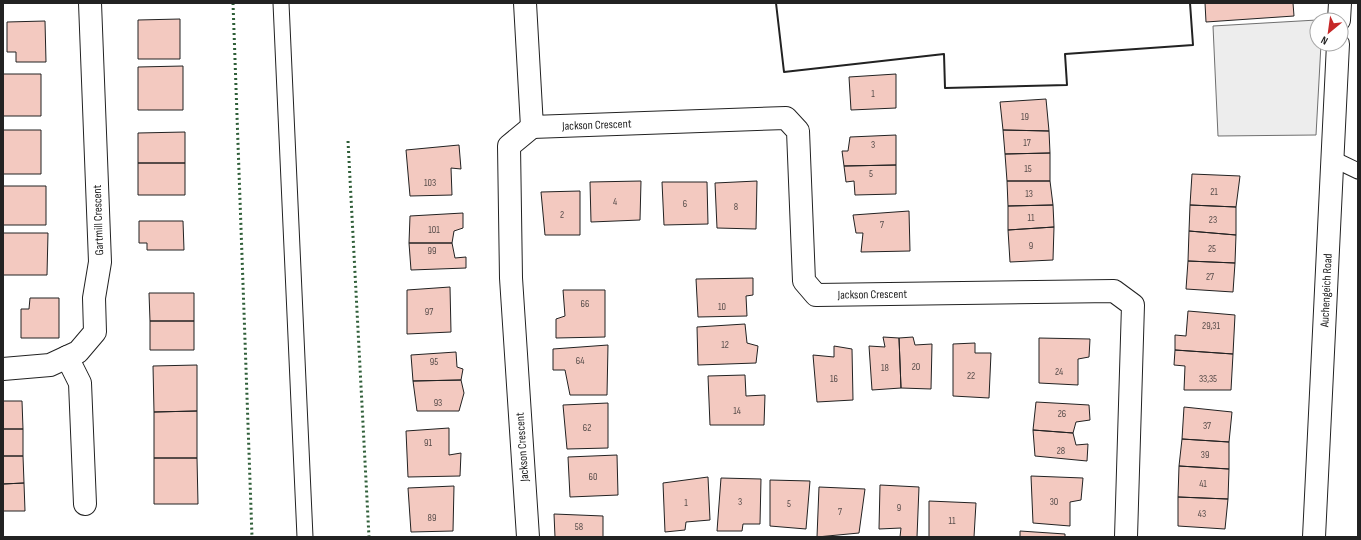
<svg xmlns="http://www.w3.org/2000/svg" width="1361" height="540" font-family="'Sofia Sans Condensed',sans-serif">
  <style>
    .parking { fill: #ededed; stroke: #6f6f6f }
    .building { fill: #f3c9c0; stroke: #222 }
    .lines { fill: none; stroke-linecap: round; stroke-linejoin: round }
    .service-casing { stroke: #222; stroke-width: 17 }
    .minor-casing { stroke: #222; stroke-width: 24 }
    .service { stroke: #fff; stroke-width: 15 }
    .minor { stroke: #fff; stroke-width: 22 }
    .hedge { stroke: #2f5e38; stroke-width: 3; stroke-dasharray: 2 3; stroke-linecap: butt }
    .wall { stroke: #222; stroke-width: 2 }
    .labels { text-anchor: middle; stroke-width: 3; stroke-linejoin: round; paint-order: stroke }
    .number-label { font-size: 10px; fill: #564c4a }
    .street-label { font-size: 12px; fill: #222; stroke: #fff }
  </style>
  <rect width="100%" height="100%" fill="#fff"/>
  <path class="parking" d="M1317,20v24h4l-5,91 -98,1 -5,-110z"/>
  <path class="building" d="M1205,3h88l1,13 -88,6z
    M180,19v40h-42v-39z
    M45,21l1,41h-30v-10h-9v-30z
    M183,66v44h-45v-43z
    M3,74h38v42h-38z
    M896,74v34l-45,2 -2,-33z
    M1046,99l3,32 -46,-1 -3,-28z
    M3,130h38v44h-38z
    M1003,130l46,1 1,22 -45,1z
    M185,132v31h-47v-30z
    M896,135v30l-52,1 -2,-15h6l2,-14z
    M459,145l2,24 -10,-1 1,27 -42,1 -4,-46z
    M1050,153v28h-43l-2,-27z
    M138,163h47v32h-47z
    M896,165v29l-41,1 -1,-14 -8,1 -2,-16z
    M1192,174l48,2 -4,31 -46,-2z
    M641,181l-1,39 -49,2 -1,-40z
    M757,181l-1,48 -39,-1 -2,-45z
    M1007,181h43l3,24 -45,1z
    M662,182h45l1,42 -44,1z
    M3,186h43v39h-43z
    M580,191v44h-35l-4,-43z
    M1053,205l1,22 -46,3v-24z
    M1190,205l46,2v28l-47,-4z
    M909,211l1,40 -49,1 2,-19h-7l-3,-18z
    M463,213v15l-9,3 -2,12h-43l1,-27z
    M139,221h44l1,29h-37v-7h-8z
    M1054,227l-1,33 -43,2 -2,-32z
    M1189,231l47,4 -1,28 -47,-2z
    M3,233h45l-1,42h-44z
    M409,243h43l3,15 11,-1v11l-55,2z
    M1188,261l47,2 -2,29 -47,-3z
    M753,278v17l-7,1 1,20 -49,1 -2,-38z
    M450,287l1,45 -44,2v-44z
    M563,290h42v47l-49,1v-19l9,-3z
    M149,293h45v28h-44z
    M30,298h29v40h-38v-29h8z
    M1188,311l47,4 -2,39 -58,-4v-15l11,1z
    M150,321h44v29h-44z
    M745,324l2,19 11,3 -2,17 -58,2 -1,-38z
    M883,337l16,1 2,50 -29,2 -3,-44 16,1z
    M913,337l2,8 17,-1 -1,45 -30,-1 -2,-50z
    M1039,338l51,1 -1,18 -11,2v26l-39,-2z
    M975,343v10h16l-2,45 -36,-2v-52z
    M608,345l-1,50h-37l-5,-25h-12v-21z
    M834,346l18,3 1,51 -36,2 -4,-47 21,2z
    M1175,350l58,4 -2,36h-47l1,-24 -11,-1z
    M456,352l1,15 6,2 -2,11 -48,1 -2,-26z
    M197,365v46l-43,1 -1,-46z
    M745,375l1,21 19,-1 -1,30h-54l-2,-49z
    M461,380l3,13 -5,18h-42l-4,-30z
    M3,401h19l1,28h-20z
    M1036,402l53,3 1,15 -14,2 -3,11 -40,-3z
    M608,403v45l-41,1 -4,-44z
    M1184,407l48,5 -3,30 -47,-3z
    M197,411v47h-43v-46z
    M449,428v27l12,-2 -1,23 -52,1 -2,-46z
    M3,429h20v27h-20z
    M1033,430l40,3 3,12 12,-1 -1,17 -52,-5z
    M1182,439l47,3v27l-50,-3z
    M617,455l1,40 -48,2 -2,-40z
    M3,456h20l1,27 -21,1z
    M154,458h43l1,46h-44z
    M1179,466l50,3 -1,30 -50,-2z
    M1031,476l52,2 -2,22 -11,2v24l-37,-3z
    M708,477l2,43 -24,2 -1,8 -20,2 -2,-49z
    M721,478l40,1 -1,45h-17l-1,7h-25z
    M770,480l40,1 -4,48 -36,-3z
    M24,483l1,28h-22v-27z
    M880,485l39,2 -2,50h-17l1,-9 -22,1z
    M454,486l-1,45 -42,1 -3,-44z
    M819,487l46,2 -6,44 -42,4z
    M1178,497l50,2 -3,30 -47,-3z
    M929,501l47,2 -2,34h-45z
    M554,514l49,2v21h-48z
    M1020,531l45,3v3h-45z"/>
  <g class="lines">
    <defs>
      <path id="service" d="M281,3l24,534
        M1333,159l25,12"/>
      <g id="minor">
        <path id="s1" d="M525,3l7,124 254,-9 12,13 6,150 12,14 298,-4 19,14 -7,232"/>
        <path d="M1339,20l1,-17"/>
        <path d="M67,357l13,26 5,121"/>
        <path d="M3,369l47,-4 28,-13 17,-20 -1,-34 6,-36 -10,-259"/>
        <path d="M528,537l-17,-259 -2,-132 23,-19"/>
        <path id="s2" d="M1314,537l24,-493"/>
      </g>
    </defs>
    <use href="#service" class="service-casing"/>
    <use href="#minor" class="minor-casing"/>
    <use href="#service" class="service"/>
    <use href="#minor" class="minor"/>
    <path class="hedge" d="M233,3l19,534
      M348,141l21,396"/>
    <path class="wall" d="M776,3l8,69 160,-18 1,34 122,-3 -2,-31 128,-9 -3,-42"/>
  </g>
  <g class="labels">
    <g class="number-label">
      <text x="873" y="97">1</text>
      <text x="1025" y="120">19</text>
      <text x="1027" y="146">17</text>
      <text x="873" y="148">3</text>
      <text x="1028" y="172">15</text>
      <text x="871" y="177">5</text>
      <text x="430" y="186">103</text>
      <text x="1214" y="195">21</text>
      <text x="1029" y="197">13</text>
      <text x="615" y="205">4</text>
      <text x="685" y="207">6</text>
      <text x="736" y="210">8</text>
      <text x="562" y="218">2</text>
      <text x="1031" y="221">11</text>
      <text x="1213" y="223">23</text>
      <text x="882" y="228">7</text>
      <text x="434" y="233">101</text>
      <text x="1031" y="249">9</text>
      <text x="1212" y="252">25</text>
      <text x="432" y="254">99</text>
      <text x="1210" y="280">27</text>
      <text x="585" y="307">66</text>
      <text x="722" y="310">10</text>
      <text x="429" y="315">97</text>
      <text x="1211" y="329">29,31</text>
      <text x="725" y="348">12</text>
      <text x="580" y="364">64</text>
      <text x="434" y="365">95</text>
      <text x="916" y="370">20</text>
      <text x="885" y="371">18</text>
      <text x="1059" y="375">24</text>
      <text x="971" y="379">22</text>
      <text x="834" y="382">16</text>
      <text x="1208" y="382">33,35</text>
      <text x="438" y="406">93</text>
      <text x="737" y="414">14</text>
      <text x="1062" y="417">26</text>
      <text x="1207" y="429">37</text>
      <text x="587" y="431">62</text>
      <text x="428" y="446">91</text>
      <text x="1061" y="454">28</text>
      <text x="1205" y="458">39</text>
      <text x="593" y="480">60</text>
      <text x="1203" y="487">41</text>
      <text x="740" y="505">3</text>
      <text x="1054" y="505">30</text>
      <text x="686" y="506">1</text>
      <text x="789" y="507">5</text>
      <text x="899" y="511">9</text>
      <text x="840" y="515">7</text>
      <text x="1202" y="517">43</text>
      <text x="432" y="521">89</text>
      <text x="952" y="524">11</text>
      <text x="579" y="530">58</text>
    </g>
    <g class="street-label">
      <text dy="4" stroke="none"><textPath href="#s1" startOffset="189">Jackson Crescent</textPath></text>
      <text transform="translate(98 220) rotate(-92)" y="4">Gartmill Crescent</text>
      <text dy="4" stroke="none"><textPath href="#s2" startOffset="247">Auchengeich Road</textPath></text>
      <text dy="4" stroke="none"><textPath href="#s1" startOffset="621">Jackson Crescent</textPath></text>
      <text transform="translate(522 447) rotate(-94)" y="4">Jackson Crescent</text>
    </g>
  </g>
  <rect width="1361" height="540" fill="none" stroke="#222222" stroke-width="8"/>
  <g transform="translate(1329 32) rotate(209)"><circle r="19" fill="#ffffff" stroke="#a7a7a7"/>
  <path d="M0-3L7 15L0 10L-7 15Z" fill="#c62828"/>
  <text y="-6" font-size="11" font-weight="bold" text-anchor="middle" fill="#222222">N</text>
  </g>
</svg>
